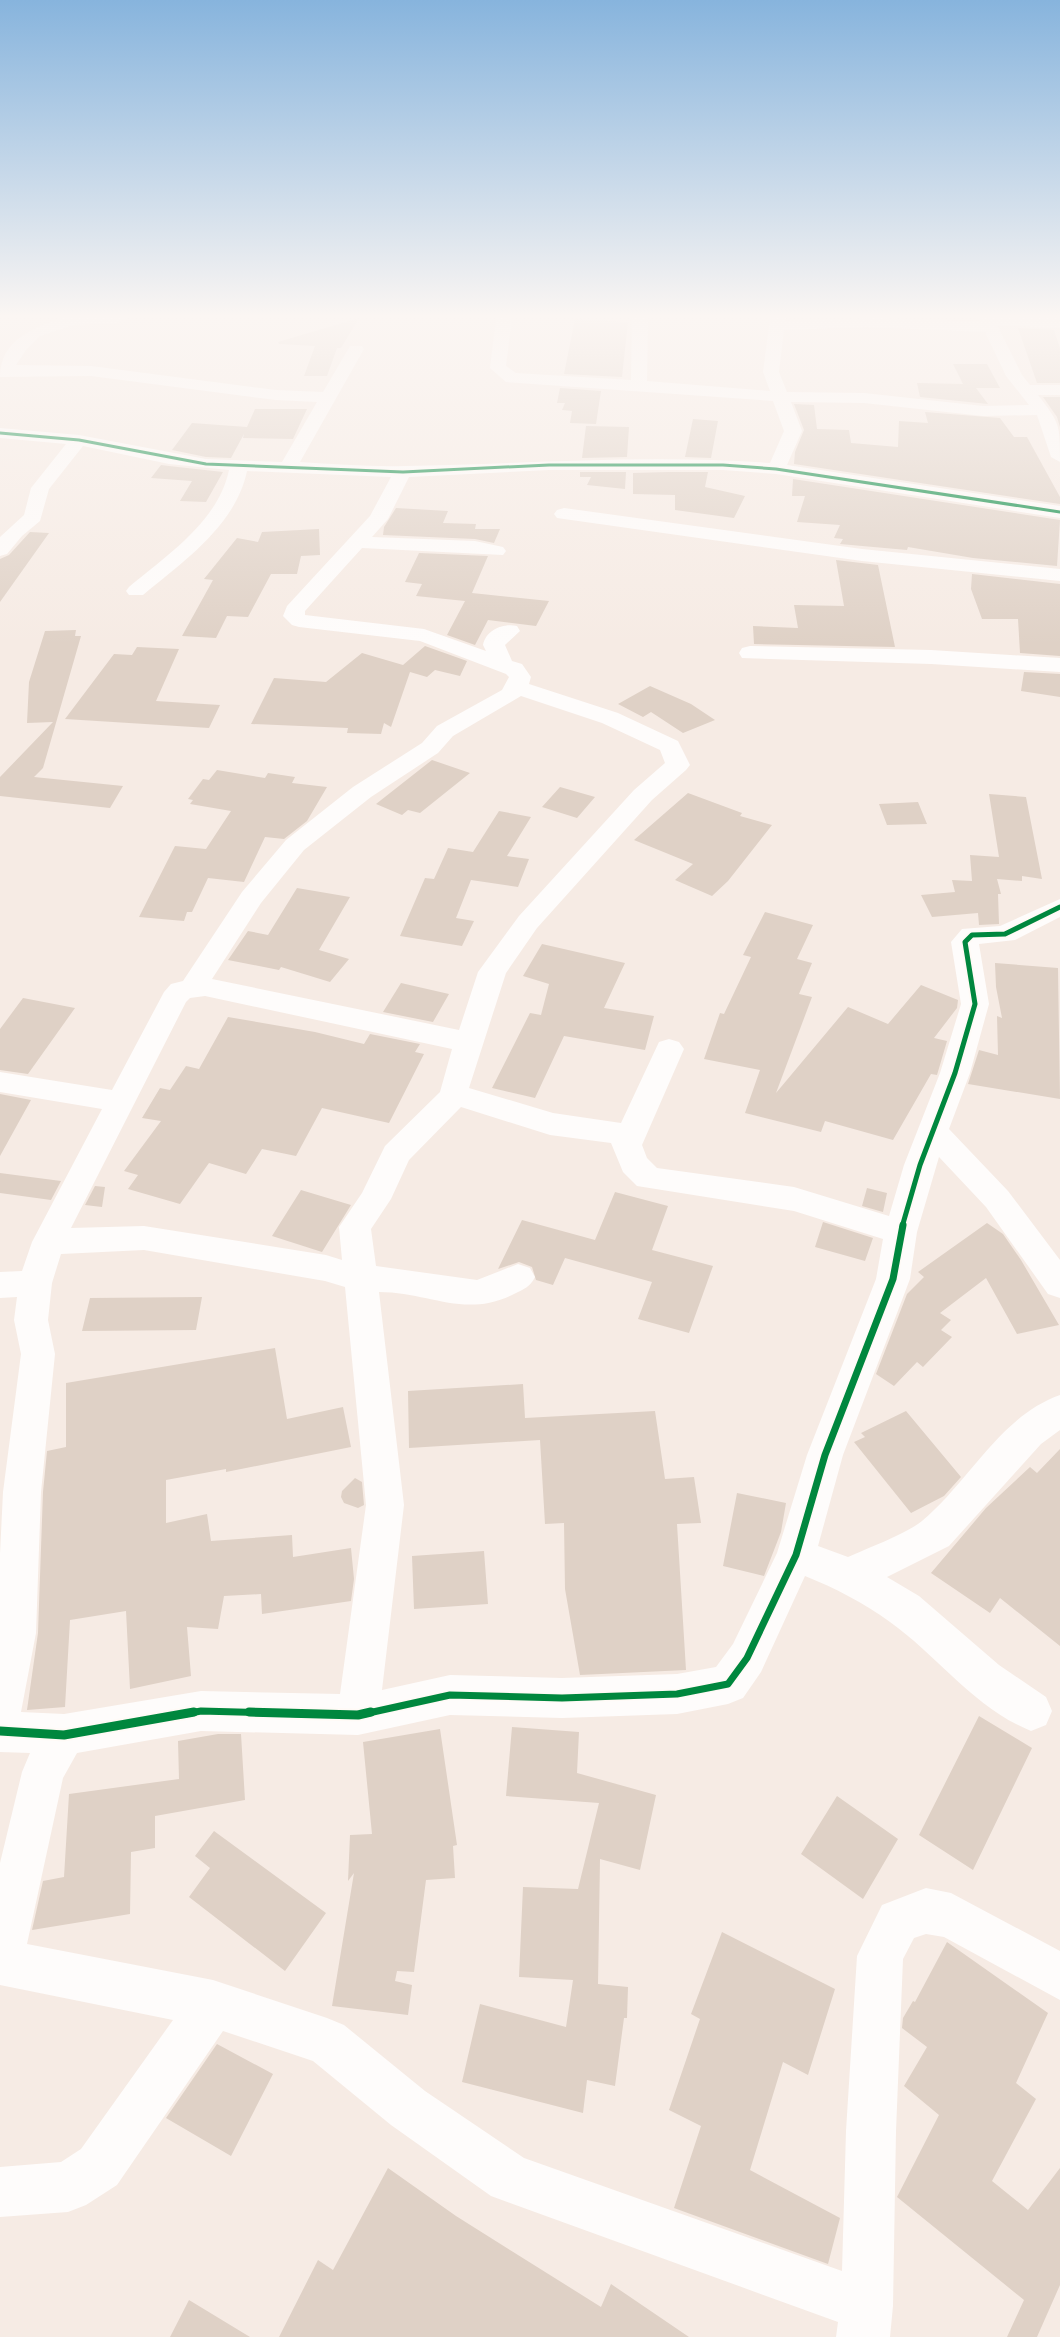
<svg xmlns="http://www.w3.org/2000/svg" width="1060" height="2337" font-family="Inter,sans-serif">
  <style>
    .building { fill: #dfd1c6 }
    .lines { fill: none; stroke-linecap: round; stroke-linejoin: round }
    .minor { fill: #fefcfb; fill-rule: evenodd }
    .cycleway-far3-casing { stroke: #fffaf6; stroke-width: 5 }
    .cycleway-far2-casing { stroke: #fffaf6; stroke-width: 9 }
    .cycleway-far1-casing { stroke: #fffaf6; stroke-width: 10 }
    .cycleway-casing { stroke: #fffaf6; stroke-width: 13 }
    .cycleway-far3 { stroke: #00873e; stroke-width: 3 }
    .cycleway-far2 { stroke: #00873e; stroke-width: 5 }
    .cycleway-far1 { stroke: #00873e; stroke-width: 7 }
    .cycleway { stroke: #00873e; stroke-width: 9 }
  </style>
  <rect width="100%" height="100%" fill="#f6ebe4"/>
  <path class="building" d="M359,318l-18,30h-4l-10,28h-23l11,-30 -36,-2 -1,-2z
    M575,319l53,3 -6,55 -58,-3z
    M1018,328l36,2 6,18v35h-23z
    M953,364h34l13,24h-24l12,16 -68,-7 -3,-14 46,1z
    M560,388l41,3 -5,33 -26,-1 2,-12 -10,-1 3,-7h-8z
    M1043,397h17v30l-3,-10z
    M794,404l20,1 3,24 32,1 2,13 47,4 1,-26 29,2 -3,-11 75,6 14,19h13l33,60v7l-266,-40 1,-12 9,-22z
    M255,409h52l-14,30 -50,-1 1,-4 -13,24 -25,-1 -34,-7 20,-27 55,4z
    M693,419l25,2 -7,37 -26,-1z
    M586,426l43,1 -2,30 -45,1z
    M161,465l8,1 54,6 -17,30 -26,-1 12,-20 -41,-3z
    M580,472h46l-1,17 -38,-4 4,-8h-11z
    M668,472h40l-3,15 40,9 -11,22 -59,-8v-15l-42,-1v-21z
    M793,479l267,41 -3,46 -84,-8 -65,-11 -1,3 -67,-6 3,-5 -9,-1 6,-13 -43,-3 8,-26h-13z
    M396,508l52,3 -5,12 33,1 -1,5h25l-6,14 -19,-4 -92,-4 1,-8z
    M319,529l1,26 -19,1 -4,18h-26l-23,43 -21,-1 -11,22 -34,-2 31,-56 -9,-1 33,-41 21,4 4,-10z
    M30,532l19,1 -49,69v-43l9,-4z
    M419,553l69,3 -16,37 77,8 -13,25 -48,-6 -13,25 -28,-10 18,-34 -49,-5 6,-12 -17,-2z
    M836,560l42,5 17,82 -141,-3 -1,-18 45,2 -4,-23 50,1z
    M972,574l88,10v72l-40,-3 -2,-34h-36l-11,-30z
    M76,630l-1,6h6l-38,132 -9,9 89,9 -13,22 -110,-12v-19l53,-55 -26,1 2,-41 16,-51z
    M425,646l42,15 -7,15 -25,-6 -8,7 -17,-5 -19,55 -7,-4 -3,11 -34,-1 1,-5 -97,-4 23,-46 52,4 36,-29 41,12z
    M137,647l42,2 -23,52 64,4 -11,23 -144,-9 49,-65 18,1z
    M1024,672l36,2v23l-39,-6z
    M650,686l41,18 24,16 -32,13 -32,-21 -8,5 -25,-13z
    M432,760l38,13 -50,40 -12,-3 -6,5 -26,-11z
    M217,770l48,8 3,-5 27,4 -3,6 35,4 -20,34 -23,18 -19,-2 -21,45 -36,-4 -16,34h-5l-3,9 -45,-4 36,-71 31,3 25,-38 -41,-7 3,-4 -5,-1 15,-20 6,1z
    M560,787l35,10 -18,21 -35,-11z
    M688,793l54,20 -2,3 32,9 -44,56 -16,15 -37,-16 18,-16 -59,-24z
    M989,794l37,3 16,82 -20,-3v5l-25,-2 4,15h-3l1,30 -20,1 -1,-12 -46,4 -11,-22 34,-3 -3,-12 20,1 -2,-26 29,2z
    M918,802l9,22 -40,1 -8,-21z
    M499,811l32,6 -24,39 22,3 -11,28 -47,-7 -15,38 18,3 -12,25 -62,-10 25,-58 9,1 14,-31 25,4z
    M297,888l53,9 -31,53 30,9 -19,23 -49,-15 -2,3 -51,-10 20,-29 20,4z
    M765,912l48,13 -16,34 15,4 -13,31 13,3 -36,96 72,-86 40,17 33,-39 37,15 -1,8 -23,30 13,3 -10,34 -6,-1 -38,66 -68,-19 -4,11 -76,-19 15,-43 -56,-11 16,-46 4,1 27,-57 -8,-2z
    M542,944l83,19 -21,45 50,8 -9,34 -81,-14 -29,62 -43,-10 38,-75 11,2 8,-31 -26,-8z
    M995,963l63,5 2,131 -92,-15 11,-34 19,5 -1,-39 5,2 -6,-31z
    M401,983l48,11 -16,28 -50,-10z
    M23,998l52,10 -47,66 -28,-4v-41z
    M228,1017l87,15 49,12 6,-10 50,10 -5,8 9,2 -35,69 -67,-15 -26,48 -34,-7 -16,25 -37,-11 -29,41 -52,-15 10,-14 -14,-4 37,-50 -19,-3 18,-30 10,2 16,-24 13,3z
    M0,1094l31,6 -31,56z
    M0,1173l61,8 -10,19 -51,-7z
    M95,1186l10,1 -3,20 -17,-2z
    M867,1188l20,5 -4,19 -21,-6z
    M301,1190l50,15 -29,47 -50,-16z
    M615,1192l53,14 -16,44 61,16 -24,67 -51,-14 14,-37 -87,-24 -12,27 -17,-5 -4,-13 -13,-5 -21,7 24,-49 73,20z
    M823,1222l50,16 -8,23 -50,-14z
    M987,1223l16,11 18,26 38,65 -42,9 -31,-56 -46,35 11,7 -10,10 11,7 -29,30 -6,-5 -23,24 -18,-12 31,-80 17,-17 -6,-5z
    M202,1297l-6,33 -114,1 8,-33z
    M275,1348l12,71 56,-12 8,40 -125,25v-3l-60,11v43l41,-9 4,27 81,-6 1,22 58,-9 3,31 -3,22 -89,13 -1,-20 -37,2 -6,33 -31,-2 4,49 -61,13 -4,-78 -56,9 -5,87 -38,3 11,-77 5,-141 4,-41 19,-4v-64z
    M523,1384l2,34 130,-7 10,68 29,-2 7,46 -24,1 9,146 -106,5 -15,-86 -1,-66 -19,1 -5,-84 -131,8 -1,-57z
    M906,1411l55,66 -17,19 -33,17 -57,-71 11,-5 -4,-4z
    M1060,1449v197l-60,-48 -10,15 -59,-40 55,-65 44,-41 7,6z
    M355,1478l7,4 2,23 -6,3 -14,-5 -3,-6 1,-6z
    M737,1493l49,10 -5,29 -17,44 -41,-10z
    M484,1551l4,53 -74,5 -2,-53z
    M979,1716l53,32 -59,122 -54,-35z
    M512,1727l67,5 -2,41 79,22 -16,75 -40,-11 -2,125 30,3 -1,31h-3l-9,68 -28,-6 -4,33 -121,-31 18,-78 86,23 7,-47 -54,-3 4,-90 55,2 21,-86 -93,-7z
    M440,1729l17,116 -4,1 2,32 -29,2 -12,92 -17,-1 -2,10 17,4 -4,30 -76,-9 22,-133 -6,8 2,-46 22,-1 -9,-92z
    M218,1734h23l4,66 -90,16v32l-24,4 -1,62 -98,16 11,-49 21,-4 5,-83 110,-15 -1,-38z
    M837,1796l61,43 -35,60 -62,-45z
    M214,1831l112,82 -41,58 -96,-74 21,-29 -15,-12z
    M722,1932l113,57 -27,86 -25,-13 -33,108 90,48 -12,46 -154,-56 27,-82 -32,-16 31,-91 -9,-5z
    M947,1942l101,71 -32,70 20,16 -44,82 36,29 32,-42v117l-23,52h-30l17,-37 -127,-103 42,-82 -35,-29 23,-39 -25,-19 1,-10 10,-17 2,1z
    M217,2044l56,30 -42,82 -65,-38z
    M388,2168l68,48 145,91 10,-23 78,53h-410l39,-77 15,10z
    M189,2300l61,37h-80z"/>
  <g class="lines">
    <path class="minor" d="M62,318h64l-8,5 -45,2 -33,11 -14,14 -10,15 75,1 185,24 47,2 27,-46h12l2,3 -64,113c35,2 70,5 105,4 122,-2 243,-12 365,-3l14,-32 -11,-30 -267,-19 -16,-14 6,-50h16l-6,48 10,7 115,7 1,-62h16l-1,63 123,10 -7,-19 7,-54h16l-1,3 93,-3 102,4 -2,-4h82v10l-63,-3 25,50 8,10h30v10h-22c22,29 22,28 22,67l-9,-5 -14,-42 -54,1 -119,-13 -73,-1 11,29 -15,34 273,41v12l-284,-44 -53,-4h-174l-140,7 -21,42 -16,18 103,4 28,6 3,4 -3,4 -141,-7 -57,63v4l119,14 62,22 -3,-6c3,-15 20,-22 34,-19l3,5 -15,14 7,16 10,3 9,13 -2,7 89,29 60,28 12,24 -4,5 -34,30 -115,128 -31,45 -37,115 84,25 68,10 38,-81 10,-3 10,3 5,7 -42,96 5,13 10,10 137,19 95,29 15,-51 36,-92 21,-69 -10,-62 11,-13 38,-3 60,-27v18l-45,23 -36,4 10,60 -19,69 -21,56 59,62 52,69v38l-12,-4 -62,-87 -47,-50 -22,75 -7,47 -67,176 -25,91 30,11c20,-9 58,-23 74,-36 47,-39 78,-105 138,-126v35l-19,14 -92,102 -62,31 32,19 80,69 47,32 6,14 -6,14 -15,6c-57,-23 -92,-74 -141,-109 -26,-19 -55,-34 -85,-46l-44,96 -18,26 -15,6 -51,10 -115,4 -112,-3 -92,20 -157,-4 -124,22 -14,25 -36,166 186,36 114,38 17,7 81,66 99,67 318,113 4,-140 11,-175 25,-51 44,-17 25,5 109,58v49l-116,-63 -18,-3 -12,4 -11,21 -7,172 -3,175 -3,31h-54l2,-15 -347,-126 -100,-71 -78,-64 -90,-30 -106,154 -31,20 -18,7 -68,5v-50l61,-5 20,-13 92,-129 -173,-35v-122l22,-91 8,-19 -30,-1v-198l3,-62 18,-138 -7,-34 3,-23 -17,1v-26l22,-1 10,-29 70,-133 -102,-17v-20l112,18 52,-98 7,-8 12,-3 59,-89 44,-52 67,-53 69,-44 15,-17 65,-36 7,-13 -3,-3 -86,-33 -121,-14 -7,-2 -9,-9 4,-10 83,-90 21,-39 -144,-6c-11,54 -64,91 -104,124h-14l-3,-4 3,-4c38,-32 89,-65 100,-117l-60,-6 -86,-18 -34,43 -9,32 -18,15 -15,18 -7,2v-19l24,-22 7,-27 35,-44 -66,-6v-10l79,7 127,24 76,3 35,-60 -41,-2 -185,-24 -91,1c0,-37 33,-49 62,-59zM866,327l119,5 21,44 23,29 -46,1 -119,-13 -77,-1 -8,-20 5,-42zM521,696l81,27 58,27 5,13 -31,27 -115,126 -41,56 -19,58 -247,-51 49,-76 43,-53 67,-53 67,-44 15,-17zM205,996l247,53 -12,43 -55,54 -23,47 -23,34 3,33 -16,-5 -182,-29 -73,2 115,-226 4,-4zM461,1107l89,28 61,8 12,29 14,14 157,25 89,28 -7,40 -69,176 -30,98 -44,91 -17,23 -39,7 -115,4 -112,-3 -68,15 22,-185 -25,-213c51,0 85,27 135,2 10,-5 16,-7 21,-17l-5,-9 -12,-4 -41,16 -101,-14 -5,-37 20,-30 18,-39zM144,1250l181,31 20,6 21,218 -26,189 -139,-3 -137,23 -43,-2 15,-79 5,-141 14,-138 -7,-34 4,-37 9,-29z
      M564,508l298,41 198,20v12l-198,-20 -305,-43 -3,-4 3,-4z
      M750,646l181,4 129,8v14l-129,-8 -189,-6 -3,-5 3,-5z"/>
    <defs>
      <path id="cycleway-far3" d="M0,433l79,7 127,24 197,8 146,-7h174l53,4 284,43"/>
      <path id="cycleway-far2" d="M902,1227l18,-62 35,-92 20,-69 -10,-62 7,-7 33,-1 55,-27"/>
      <path id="cycleway-far1" d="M185,1714l16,-3 107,3
        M364,1714l86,-19 112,3 115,-4 51,-10 19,-26 49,-103 29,-100 68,-176 10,-54"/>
      <path id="cycleway" d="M249,1712l109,3 13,-3
        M0,1731l64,4 130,-23"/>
    </defs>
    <use href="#cycleway-far3" class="cycleway-far3-casing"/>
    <use href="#cycleway-far2" class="cycleway-far2-casing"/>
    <use href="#cycleway-far1" class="cycleway-far1-casing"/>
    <use href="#cycleway" class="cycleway-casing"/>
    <use href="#cycleway-far3" class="cycleway-far3"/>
    <use href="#cycleway-far2" class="cycleway-far2"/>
    <use href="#cycleway-far1" class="cycleway-far1"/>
    <use href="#cycleway" class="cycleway"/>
  </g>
  <linearGradient id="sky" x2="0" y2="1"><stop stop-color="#87b4dd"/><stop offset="0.49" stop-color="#fbf6f3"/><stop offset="1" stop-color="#fbf6f3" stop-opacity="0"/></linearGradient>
  <rect width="1060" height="645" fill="url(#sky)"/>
</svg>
